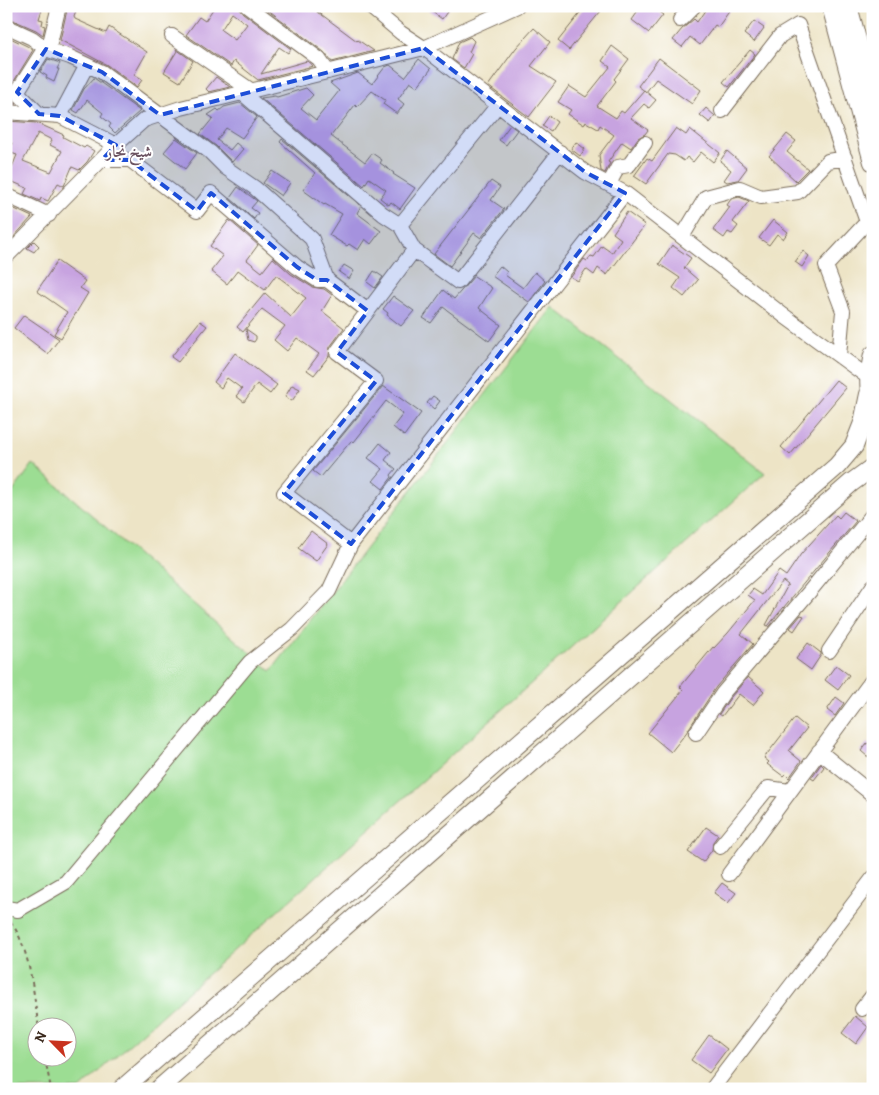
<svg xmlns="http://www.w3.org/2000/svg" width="879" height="1095" font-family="Alegreya,Amiri,serif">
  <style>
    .green { fill: #9cdd93; stroke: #6c8458; fill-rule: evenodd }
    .building { fill: #c7a3e0; fill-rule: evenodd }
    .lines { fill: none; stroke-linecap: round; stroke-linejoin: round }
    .minor-casing { stroke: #796b59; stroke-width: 16 }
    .major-casing { stroke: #796b59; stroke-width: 20 }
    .path { stroke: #796b59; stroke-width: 2; stroke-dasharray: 4 4; stroke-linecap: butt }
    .minor { stroke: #fff; stroke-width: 14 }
    .major { stroke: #fff; stroke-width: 18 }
    .marked { fill: #1d4ed8; fill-opacity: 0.2; stroke: #1d4ed8; stroke-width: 4; stroke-dasharray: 10 6; stroke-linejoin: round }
    .labels { text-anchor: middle; stroke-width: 4; stroke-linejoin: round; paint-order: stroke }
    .quarter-label { font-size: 16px; font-weight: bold; fill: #6c5462; stroke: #fff }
  </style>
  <rect width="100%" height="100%" fill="#fff"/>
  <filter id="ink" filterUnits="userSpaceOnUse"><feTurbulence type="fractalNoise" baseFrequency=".02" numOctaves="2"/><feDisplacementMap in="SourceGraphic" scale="10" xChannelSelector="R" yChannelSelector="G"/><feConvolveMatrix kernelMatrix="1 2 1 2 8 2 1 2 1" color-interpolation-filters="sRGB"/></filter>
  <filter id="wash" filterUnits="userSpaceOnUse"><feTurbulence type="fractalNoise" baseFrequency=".0096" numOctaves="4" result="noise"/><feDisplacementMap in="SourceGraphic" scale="20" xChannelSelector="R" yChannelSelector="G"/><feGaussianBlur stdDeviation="1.12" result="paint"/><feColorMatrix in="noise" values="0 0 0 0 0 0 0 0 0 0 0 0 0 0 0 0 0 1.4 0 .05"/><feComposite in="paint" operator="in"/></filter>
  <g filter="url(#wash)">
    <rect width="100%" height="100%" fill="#ede4c6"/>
    <path class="green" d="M553,307l212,166 -685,616h-74v-212l4,-8 -4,-2v-366l27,-37 238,207zM38,1028h30v30h-30z"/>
    <g id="blocks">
      <path class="building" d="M6,6h37l-4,13 4,1 -1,5 3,1 -2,9 -7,-5 -30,-13z
        M68,6h10l-4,11 1,2 31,14 3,-6 38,25 -13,23 8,5 -5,7 -30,-22 -47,-25z
        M215,6h22l6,7 48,36 -3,4 -9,-6 -18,27 46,-13 6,5 -55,14 -24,-19 -3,5 -45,-31 13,-18 6,4zM232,13l15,11 -12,16 -14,-10z
        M263,6h47l47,35 1,-1 16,11 -42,11 -8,-10z
        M424,6h27l-9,13z
        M586,6h19l-36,44 -11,-9z
        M642,6h9l12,9 -14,18 -17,-13z
        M708,6h25l-15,21 -3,-2 -15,20 -10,-8 -8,10 -9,-7 9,-11 12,-10 3,3z
        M754,21l10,7 -10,14 -10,-8z
        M534,28l16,14 -19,24 25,16 -27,35 -41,-31 28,-38z
        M6,36l21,10 6,4 -25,41 1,4 8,9 -11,-1z
        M470,37l4,4 -5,11 3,2 -8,14 -12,-9 7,-17z
        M612,46l17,13 -15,20 2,2 -19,25 19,12 5,-7 3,2 20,-23 12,10 -7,8 -5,-4 -13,14 17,12 -3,4 -7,4 -7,10 -9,-6 -14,20 2,1 -5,10 -4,-2 -2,-16 15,-20 -14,-10 -2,4 -12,-7 -2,3 -16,-11 3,-4 -13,-8 11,-16 17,11 24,-30 -8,-6z
        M176,49l17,12 -13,21 -16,-10 13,-21z
        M750,50l5,4 -26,33 -6,-5z
        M659,58l42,32 -9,14 -36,-25 -10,13 -8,-6z
        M48,59l12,4 -3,6h2l-5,13 -8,-4 1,-2 -7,-4z
        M419,59l12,10 -14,18 -7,-5 -12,17 6,5 -7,10 -14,-10 2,-4 -13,-9 -15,16 -2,-2 -24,31 34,26 7,-9 10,7 -2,3 14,10 -1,1 22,14 -15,21 -9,-7 -2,3 -9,-7 6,-8 -17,-12 -5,8 -103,-88 14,-2 2,1 29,-9 7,7 -12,13 15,12 23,-29 -9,-8 28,-10 14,11 13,-17 5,-2 15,12z
        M216,77l14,10 -21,5 -3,-3z
        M94,78l46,33 -25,22 -6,-6 2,-3 -10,-8 2,-3 -16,-13 -9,13 -5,-3 11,-21z
        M240,103l17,14 -15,21 -16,-10 -9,12 13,10 6,-7 7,6 -11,13 -16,-16 -16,-12 13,-16 -5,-3 9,-6 2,2 5,-4z
        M706,108l9,8 -5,7 -10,-8z
        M549,116l8,6 -6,9 -9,-5z
        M6,121l31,2 27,12 -1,2 21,11 2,-2 8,5 -7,11 -8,8 -7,-3 -8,19 -6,-3 -10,18 -7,-3 -1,3 -16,-7 3,-6 -21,-9v-9l4,2 7,-17 -9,-3 4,-9 -6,-2zM38,133l14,7 -2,5 12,6 -11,21 -28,-11z
        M510,125l7,5 -11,15 -7,-5z
        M676,128l10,7 4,-6 30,24 -7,9 -12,-10 -8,10 -6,-5 -3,4 -9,-6 -7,-1 -22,30 -12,-8 13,-18 5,3z
        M787,134l9,7 -9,11 21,17 -12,12 -27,-25z
        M176,138l21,15 -12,16 -21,-17z
        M282,139l79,67 -4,7 24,18 -10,13 -6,-5 -7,11 -9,-6 -2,2 -18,-11 13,-21 -17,-10 -1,1 -21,-15 12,-17 -35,-31z
        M576,142l9,7 -5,7 -9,-7z
        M727,151l20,17 -9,12 -11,2 -3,-2 7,-10 -11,-9z
        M272,171l18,12 -9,13 -18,-13z
        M491,181l9,6 -9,13 13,9 -23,29 -7,-5 -24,33 -16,-12z
        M238,187l19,14 -6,7 7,5 -4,6 -24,-21z
        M739,197l10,4 -16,21 5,4 -6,8 -4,-2 -4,6 -11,-8 17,-23 -3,-2 4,-6z
        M6,205l26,12 -21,23 -2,-1 3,-5 -6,-3z
        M627,212l18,13 -38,50 -9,-7 -4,7 -8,-6 -8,12 -7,-4 13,-18 3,2 4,-5 3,1 8,-11 10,7 9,-14 -8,-6z
        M229,220l29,25 -11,15 15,12 11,-14 18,16 21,13 12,2 8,6 -10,16 22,17 -14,19 -1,9 -15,19 -7,-5 12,-16 -22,-16 -10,13 -13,-11 11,-14 -23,-17 -19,23 -6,-5 28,-34 26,24 15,-19 -30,-23 -11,15 -27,-20 -11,14 -16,-13 12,-15 -13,-10z
        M773,220l15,12 -5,7 -6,-5 -8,11 -10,-7z
        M34,241l5,5 -5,6 -7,-4z
        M672,245l19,13 -7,10 14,12 -14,17 -11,-9 7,-10 -21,-14z
        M803,251l6,5 -7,11 -7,-5z
        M57,261l28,20 -5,7 8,5 -27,45 -7,-4 13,-22 -30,-21z
        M344,265l10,6 -5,8 -10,-7z
        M500,266l7,6 -2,3 18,13 12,-16 10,9 -16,21 -37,-26z
        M374,271l9,6 -8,11 -8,-6z
        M474,276l18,12 -13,20 22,17 -12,16 -46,-34 -12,16 -8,-5 20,-28 11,9z
        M393,296l21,15 -13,15 -14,-11 1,-2 -5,-4z
        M24,315l35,24 -11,15 -34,-26z
        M200,321l7,5 -29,36 -7,-5z
        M246,329l10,7v3l-2,3 -6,-2z
        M235,353l42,32 -7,9 -13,-10 -13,18 -8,-6 6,-7 -15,-11 -6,10 -7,-6z
        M836,380l10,8 -56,67 -9,-8z
        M292,385l8,4 -8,12 -7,-4z
        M383,386l38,27 -17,23 -11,-9 10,-13 -17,-13 -32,41 -3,-1 -30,36 -8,-6z
        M433,396l7,5 -6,8 -7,-6z
        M380,443l11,9 -6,8 11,9 -5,6 1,2 -9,12 -10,-8 10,-12 -15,-11z
        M844,512l12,9 -88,105 -2,-1 22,-40 -5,-4 -42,53 12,10 -37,43 -30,46 -15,19 -23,-19 35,-43 -3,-3 33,-40 1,1 14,-15 27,-33 -7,-5 5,-6 9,6 17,-24 7,5 15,-22 35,-39 3,3z
        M311,531l17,13 -12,17 -18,-13z
        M801,615l3,1 -10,15 -4,-3z
        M808,643l13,10v2l-10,15 -15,-11z
        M836,665l13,10 -11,15 -13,-10z
        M748,677l16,14 -11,14 -14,-11 -17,22 -3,-2 11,-16z
        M836,697l8,6 -9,13 -8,-6z
        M795,718l12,10 -18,23 12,10 -12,17 -4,-4 -2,2 -16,-12 2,-2 -5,-4z
        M867,743l6,4v4l-5,6 -7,-6z
        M821,764l3,3 -10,13 -3,-2z
        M706,827l12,8 -5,7 -1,8 -9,12 -15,-10z
        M722,883l14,10 -8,10 -14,-10z
        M855,1016l13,11 -12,17 -14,-11z
        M709,1035l18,14 -18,24 -18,-13z"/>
    </g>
  </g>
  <g filter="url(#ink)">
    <use href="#blocks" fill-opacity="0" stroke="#796b59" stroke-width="1"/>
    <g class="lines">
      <defs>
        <path id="minor" d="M248,6l71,53 9,13
          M369,6l32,27 23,15 161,124 40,21 158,122 85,62
          M680,20l14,-14
          M6,26l26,12 14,11 24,8 32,15 108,80 16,16 29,20 57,51 15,41 41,31
          M172,36l80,55
          M242,93l141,121 17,11 98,-120
          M722,111l58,-75 18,-11 69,197 -41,44 17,45 -4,45
          M6,112l54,4 56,29
          M39,114l-22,-22 26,-41 6,-4 10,-41
          M60,116l27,-51
          M102,160h28l67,51 14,-18 86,74 20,13h10
          M609,184l9,-17 11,-2 16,-22
          M6,195l43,20
          M400,225l14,25
          M682,237l24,-40 34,-9 21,9 37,-5 30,-31 17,-3
          M6,257l110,-112 28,-25 37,-12 243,-60 93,-42
          M351,544l-67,-51 92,-112 -39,-29 77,-102 44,32 102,-130
          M829,651l44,-65
          M696,733l27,-40 87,-102 63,-77
          M819,751l54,44
          M720,847l48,-59 22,3
          M729,874l144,-195
          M6,908l12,2 48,-28 184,-220 42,-33 37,-38 22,-47 274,-351
          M862,1009l11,-14
          M712,1089l161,-211"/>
        <path id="major" d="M831,6l42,156
          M848,6l25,93
          M873,355c-4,17 -6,32 0,49
          M122,1089l715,-623 17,-20 9,-23 6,-29
          M159,1089l692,-606 22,-16"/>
      </defs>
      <use href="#minor" class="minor-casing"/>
      <use href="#major" class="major-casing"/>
      <path class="path" d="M11,922c20,29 22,71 28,106
        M45,1058l6,31"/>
      <use href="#minor" class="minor"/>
      <use href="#major" class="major"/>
    </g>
  </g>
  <path class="marked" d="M424,48l161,124 40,21 -274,351 -67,-51 92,-112 -39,-29 31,-41 -41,-31h-10l-20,-13 -86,-74 -14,18 -67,-51h-28l14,-15 -56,-29 -21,-2 -22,-22 29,-43 56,23 58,43z"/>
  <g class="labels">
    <g class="quarter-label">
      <text x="129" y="157">شيخ نجار</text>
    </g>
  </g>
  <rect width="879" height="1095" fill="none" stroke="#fff" stroke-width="25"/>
  <g transform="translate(52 1042) rotate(294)"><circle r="24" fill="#ffffff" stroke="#b1aaa5"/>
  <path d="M0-4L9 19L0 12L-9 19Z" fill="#c8321e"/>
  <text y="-8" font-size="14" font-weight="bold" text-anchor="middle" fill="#3b2a1e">N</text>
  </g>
</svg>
